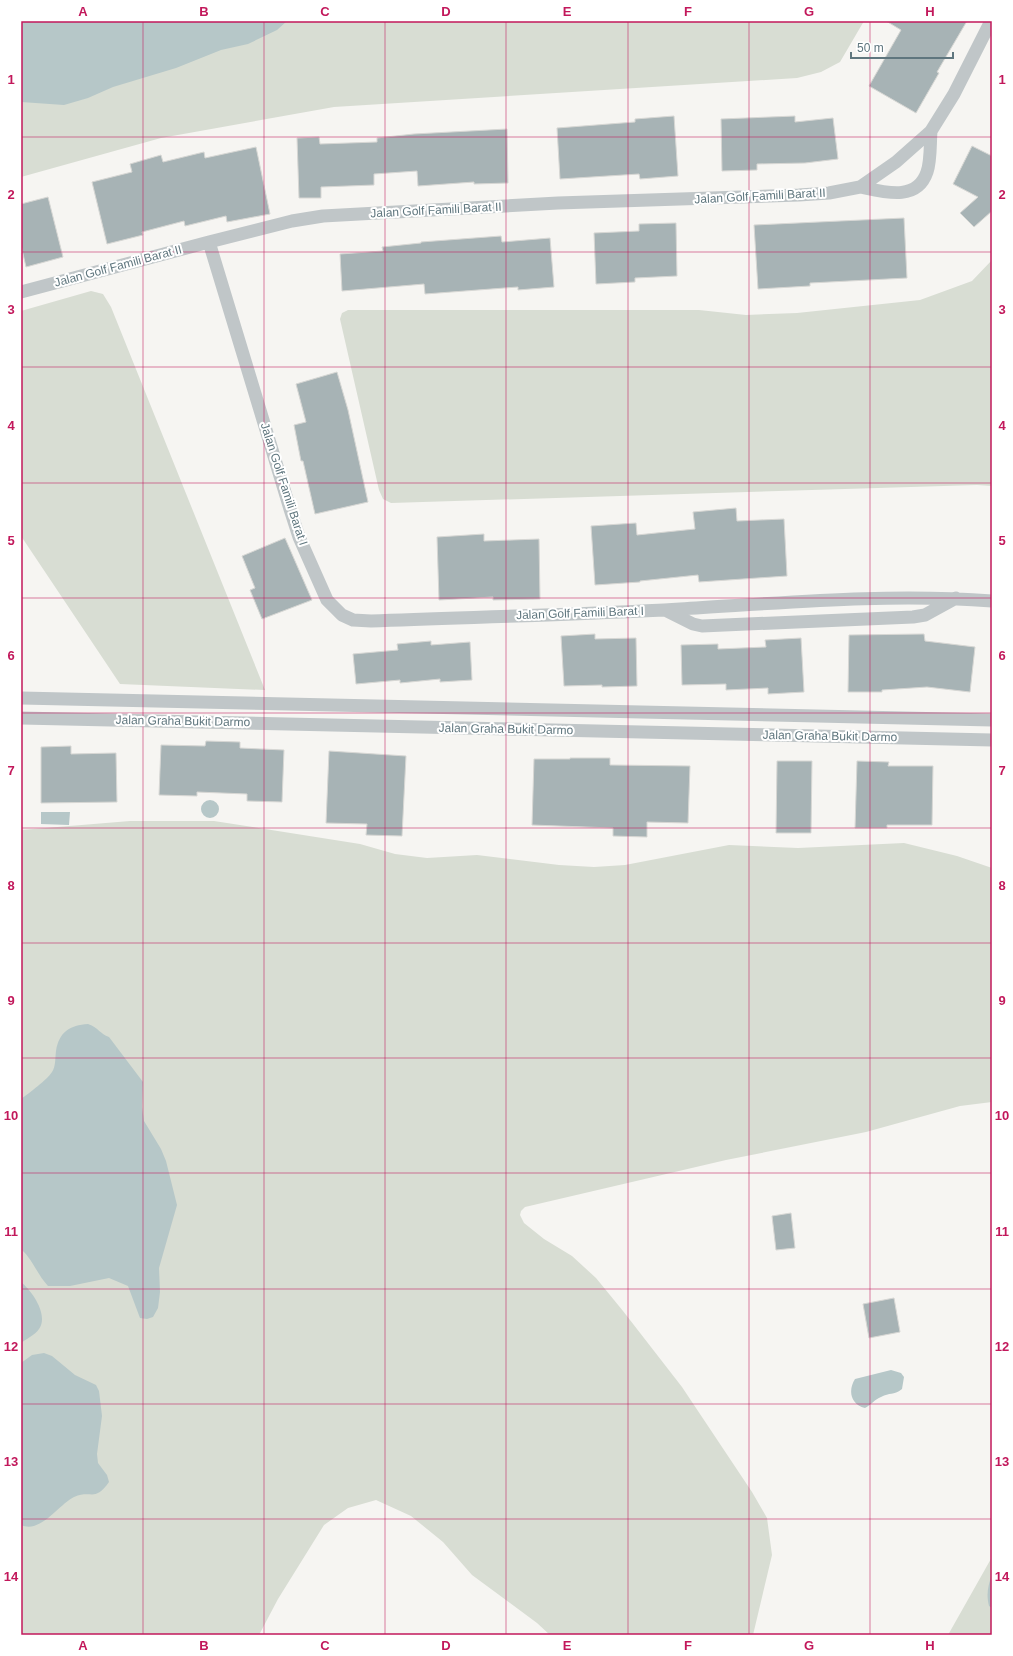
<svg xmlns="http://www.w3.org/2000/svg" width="1013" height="1656" font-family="Helvetica,sans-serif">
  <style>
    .green { fill: #d8ddd3 }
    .water { fill: #b6c7c8 }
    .building { fill: #a7b3b5; stroke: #d7d7d4 }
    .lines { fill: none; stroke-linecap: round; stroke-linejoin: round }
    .street { stroke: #c0c6c8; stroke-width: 13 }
    .grid { fill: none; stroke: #c2185b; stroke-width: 1; stroke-opacity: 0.55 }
    .labels { text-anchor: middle; stroke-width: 4; stroke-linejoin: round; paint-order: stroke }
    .street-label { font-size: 12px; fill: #5f767e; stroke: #fff }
    .neatline { fill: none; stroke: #c2185b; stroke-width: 1.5 }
    .grid-label { font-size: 13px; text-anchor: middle; font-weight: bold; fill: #c2185b }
  </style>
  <rect width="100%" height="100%" fill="#f6f5f2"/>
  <path class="green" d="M21,21h843l-24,41 -19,10 -24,6 -463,29 -173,31 -140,39z
    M992,260v226l-15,-1 -586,18 -8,-4 -4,-9 -39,-171 2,-6 6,-3h351l47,5 51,-2 123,-13 52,-19z
    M91,291l12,3 8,13 154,383 -145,-6 -99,-148v-225z
    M130,821h84l146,23 35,10 32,4 50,-3 82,10 35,2 31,-2 104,-20 69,3 106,-5 53,13 35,12v234l-32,4 -94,26 -140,28 -201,47 -4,4 -1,4 4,8 20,16 28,17 24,22 27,33 59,76 70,105 15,26 5,37 -19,80h-203l-13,-12 -65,-48 -29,-33 -32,-26 -35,-16 -28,8 -24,17 -46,74 -19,36h-238v-805z
    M992,1557v78h-44z"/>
  <path class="water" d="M21,21h266l-10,9 -29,14 -27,6 -45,18 -63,19 -25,11 -24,7 -43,-3z
    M201 809a9 9 0 1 1 18 0a9 9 0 1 1-18 0Z
    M41,812h29l-1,13 -28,-1z
    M88,1024c11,4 12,10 21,13l34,45 -1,25 2,14 17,28 5,12 11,44 -18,63 1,24 -2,16 -5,9 -6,2 -7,-1 -12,-32 -19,-8 -39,8h-22c-11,-12 -15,-26 -27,-37v-150c8,-6 26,-19 31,-27 4,-6 3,-14 4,-21 3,-19 14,-26 32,-27z
    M21,1282c11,9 28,33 18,47 -4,6 -13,10 -18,14z
    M44,1353l8,3 23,19 21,10 3,6 3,25 -5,38 1,9 9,12 2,7c-15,21 -17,7 -35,15 -15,7 -33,37 -53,28v-162l11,-8z
    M891,1370l10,3 3,4 -2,12c-9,7 -12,3 -21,8 -6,2 -10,8 -16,11 -15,-4 -17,-18 -10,-29z
    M992,1574v34l-3,-2c-3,-12 -1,-20 3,-32z"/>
  <path class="building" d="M886,21h81l-30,51 2,1 -23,40 -47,-27 32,-56z
    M674,116l4,60 -38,3 -1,-5 -79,5 -3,-51 78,-6v-3z
    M795,116v6l38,-4 5,41 -33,4 -48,1v6l-35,1 -1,-52z
    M507,129l1,54 -34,1v-2l-56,4 -1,-15 -43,3v11l-53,2v11h-22l-2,-60 22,-1 1,7 57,-2v-4l37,-4z
    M972,146l20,10v55l-18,16 -14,-14 18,-16 -25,-13z
    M256,147l14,67 -43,8 -1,-6 -41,10 -1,-5 -42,11 1,3 -36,9 -15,-62 40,-10 -2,-8 31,-9 2,7 41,-10 1,6z
    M48,197l15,60 -37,10 -5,-22v-41z
    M904,218l3,60 -97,5v3l-52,3 -4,-64z
    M676,223l1,53 -42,2v4l-39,2 -2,-51 45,-2v-7z
    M501,236l1,6 48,-4 4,49 -36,3v-3l-93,7 -1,-10 -82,7 -2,-37 43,-3 -1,-4 39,-4v-1z
    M337,372l11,38 20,92 -53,12 -12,-53h-2l-7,-36 12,-3 -10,-38z
    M736,508l1,13 47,-2 3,57 -88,6 -1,-7 -58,6v1l-45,3 -4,-59 45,-3 1,12 58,-6 -2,-17z
    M484,534v7l55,-2 1,60 -47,1v-3l-54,3 -2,-63z
    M285,538l27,62 -50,19 -12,-29 5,-2 -13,-32z
    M595,634v5l41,-1 1,48 -35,1v-2l-38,1 -3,-50z
    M924,634l1,7 50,6 -5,45 -43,-5 -45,3v2h-34l1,-57z
    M801,638l3,54 -36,2v-6l-42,2v-6l-44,1 -1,-40 37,-1v5l48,-2 -1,-7z
    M431,641v4l39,-3 2,38 -32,2v-3l-40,4v-3l-44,4 -3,-30 45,-4 -1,-6z
    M206,741l34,1v6l44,2 -2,52 -35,-1v-7l-50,-2v4l-38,-1 2,-50 44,1z
    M71,746v8l45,-1 1,49 -76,1v-56z
    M329,751l77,5 -4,80 -36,-1 1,-11 -41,-1z
    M570,758h40v7l80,1 -2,57 -41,-1v15l-34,-1v-8l-81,-3 2,-66h36z
    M777,761h35l-1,72h-35z
    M857,761l32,1 -1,4h45l-1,59h-45v3h-32z
    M791,1213l4,35 -19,2 -4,-34z
    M894,1298l6,34 -31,6 -6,-34z"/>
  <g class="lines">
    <path class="street" d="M860,187c24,5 57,15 67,-15 4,-11 3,-29 4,-41
      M209,242l81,267 9,28 28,63 15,15 11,5 18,1c103,-4 206,-6 309,-12 103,-6 208,-16 312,-8
      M21,292l188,-50 83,-21 31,-5 235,-13 241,-8 30,-2 31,-6 36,-25 35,-31 23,-37 37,-73
      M665,610l28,14 9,2 211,-9 12,-2 31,-17
      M21,698l971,22
      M21,718l971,22"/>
  </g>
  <path class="grid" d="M143,21v1614M264,21v1614M385,21v1614M506,21v1614M628,21v1614M749,21v1614M870,21v1614M21,137h971M21,252h971M21,367h971M21,483h971M21,598h971M21,713h971M21,828h971M21,943h971M21,1058h971M21,1173h971M21,1289h971M21,1404h971M21,1519h971"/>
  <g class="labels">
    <g class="street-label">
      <text transform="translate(760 196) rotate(-3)" y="4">Jalan Golf Famili Barat II</text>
      <text transform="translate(436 210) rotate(-3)" y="4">Jalan Golf Famili Barat II</text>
      <text transform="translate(118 266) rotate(-15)" y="4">Jalan Golf Famili Barat II</text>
      <text transform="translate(284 484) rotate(72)" y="4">Jalan Golf Famili Barat I</text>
      <text transform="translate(580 613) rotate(-2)" y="4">Jalan Golf Famili Barat I</text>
      <text transform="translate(183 721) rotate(1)" y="4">Jalan Graha Bukit Darmo</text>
      <text transform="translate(506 729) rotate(1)" y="4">Jalan Graha Bukit Darmo</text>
      <text transform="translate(830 736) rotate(1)" y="4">Jalan Graha Bukit Darmo</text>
    </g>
  </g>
  <rect width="1013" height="1656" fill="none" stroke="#ffffff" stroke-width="44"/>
  <path d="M851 52v6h102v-6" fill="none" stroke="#5f767e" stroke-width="2"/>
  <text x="857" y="52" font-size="12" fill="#5f767e" stroke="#ffffff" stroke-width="3" paint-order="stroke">50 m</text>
  <rect x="22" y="22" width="969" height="1612" class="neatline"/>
  <g class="grid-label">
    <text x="83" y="16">A</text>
    <text x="204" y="16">B</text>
    <text x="325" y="16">C</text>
    <text x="446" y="16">D</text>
    <text x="567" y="16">E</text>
    <text x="688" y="16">F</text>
    <text x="809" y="16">G</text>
    <text x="930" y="16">H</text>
    <text x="11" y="84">1</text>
    <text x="1002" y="84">1</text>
    <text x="11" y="199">2</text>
    <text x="1002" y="199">2</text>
    <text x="11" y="314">3</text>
    <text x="1002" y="314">3</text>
    <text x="11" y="430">4</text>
    <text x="1002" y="430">4</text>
    <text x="11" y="545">5</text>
    <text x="1002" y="545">5</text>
    <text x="11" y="660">6</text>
    <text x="1002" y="660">6</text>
    <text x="11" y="775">7</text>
    <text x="1002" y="775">7</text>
    <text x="11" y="890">8</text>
    <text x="1002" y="890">8</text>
    <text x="11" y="1005">9</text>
    <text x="1002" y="1005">9</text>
    <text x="11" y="1120">10</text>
    <text x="1002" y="1120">10</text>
    <text x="11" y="1236">11</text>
    <text x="1002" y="1236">11</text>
    <text x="11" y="1351">12</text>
    <text x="1002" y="1351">12</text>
    <text x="11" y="1466">13</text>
    <text x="1002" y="1466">13</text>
    <text x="11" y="1581">14</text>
    <text x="1002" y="1581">14</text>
    <text x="83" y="1650">A</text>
    <text x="204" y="1650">B</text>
    <text x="325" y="1650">C</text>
    <text x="446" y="1650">D</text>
    <text x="567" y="1650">E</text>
    <text x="688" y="1650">F</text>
    <text x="809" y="1650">G</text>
    <text x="930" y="1650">H</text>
  </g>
</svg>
